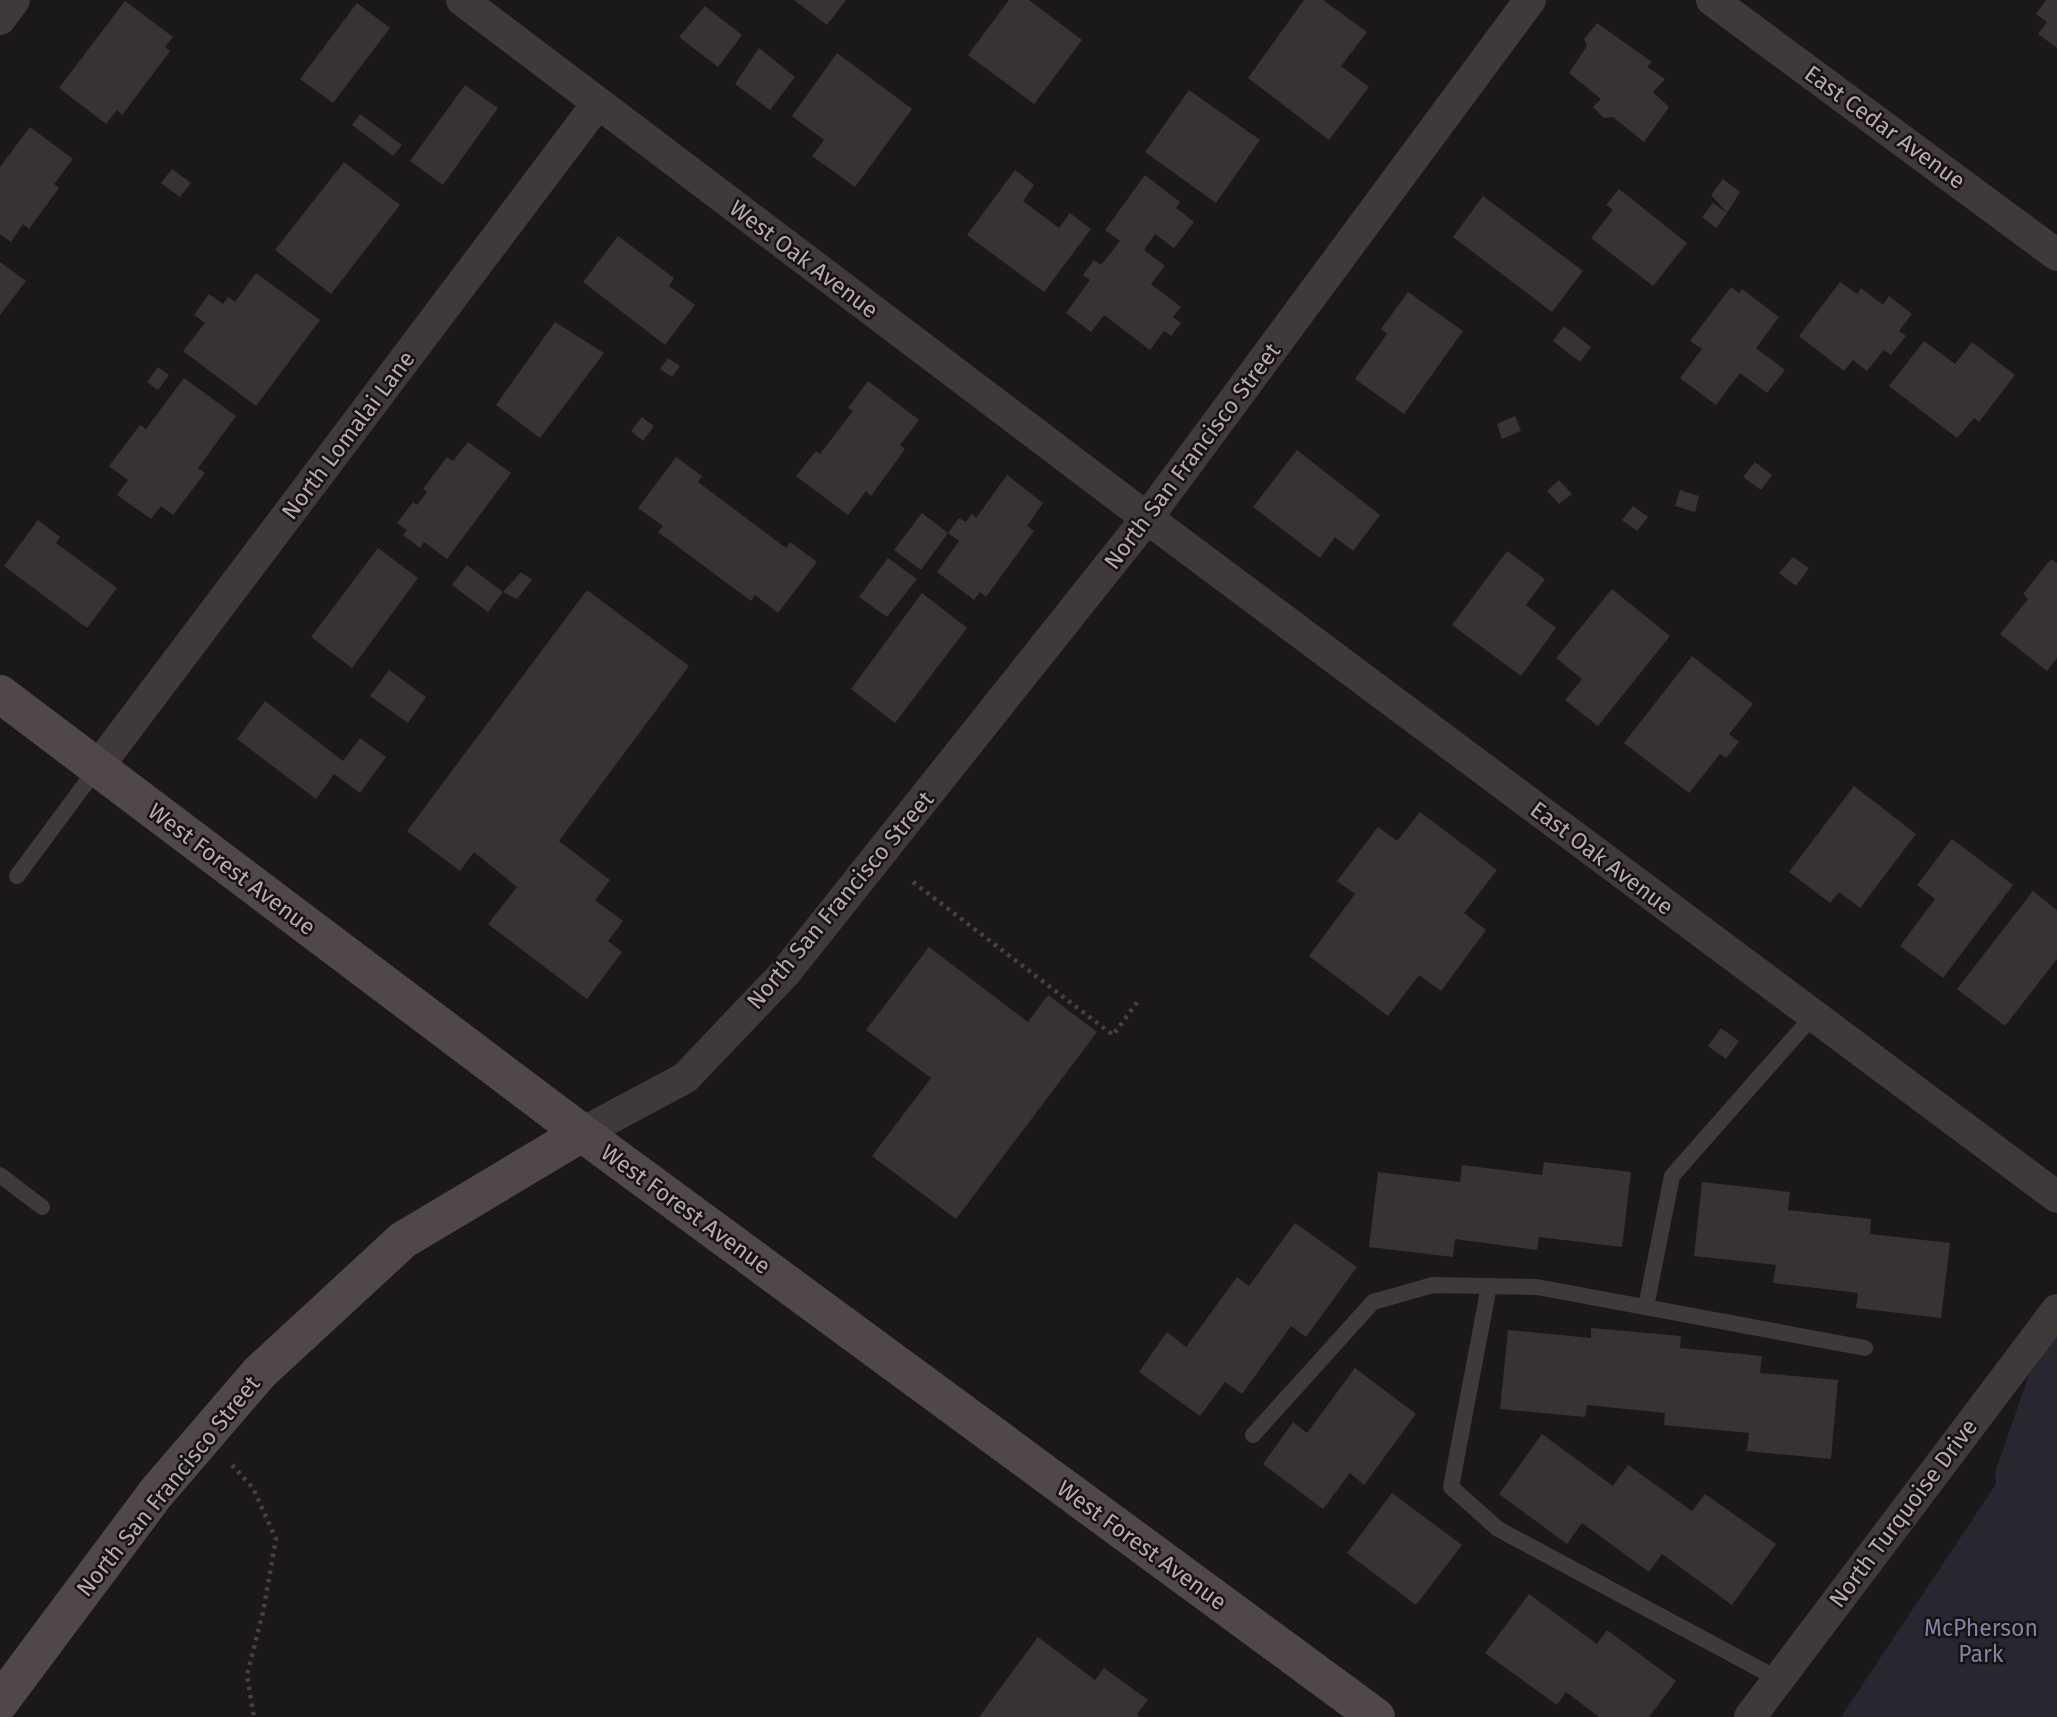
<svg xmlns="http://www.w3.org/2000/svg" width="2057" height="1717" font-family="'Fira Sans',sans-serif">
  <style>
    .green { fill: #282630 }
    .building { fill: #373333 }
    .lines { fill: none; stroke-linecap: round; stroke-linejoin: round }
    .path { stroke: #473f40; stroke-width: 4.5; stroke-dasharray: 3.5 5; stroke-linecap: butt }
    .lane { stroke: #403939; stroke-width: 16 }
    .street { stroke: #403939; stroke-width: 32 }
    .secondary { stroke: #504748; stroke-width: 38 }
    .labels { text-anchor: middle; stroke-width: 5; stroke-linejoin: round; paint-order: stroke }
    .street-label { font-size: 23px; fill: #bbaaad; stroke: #161313 }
    .park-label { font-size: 23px; fill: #8680a7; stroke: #161313 }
  </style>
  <rect width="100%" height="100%" fill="#1a1818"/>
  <path class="green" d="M2057,1327v390h-216l155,-233 -1,-12 40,-114z"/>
  <path class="building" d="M794,0h52l-19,25z
    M1009,0h20l53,40 -48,64 -66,-49z
    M1304,0h19l44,32 -26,34 28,21 -40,53 -81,-62z
    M2046,0h11v48l-19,-14 9,-12 -11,-8z
    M125,1l48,36 -8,10 5,4 -48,64 -5,-5 -11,14 -47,-36z
    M357,3l33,25 -57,75 -33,-24z
    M705,6l37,29 -24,32 -39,-30z
    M1597,23l55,39 -5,5 18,12 -12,13 16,15 -25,35 -31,-25 -9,1 -11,-11 8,-8 -32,-26 18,-27 -3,-7z
    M759,48l36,29 -25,33 -35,-26z
    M837,53l75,56 -57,78 -43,-31 12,-16 -32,-24z
    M465,85l33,23 -55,77 -33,-24z
    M1189,90l71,50 -44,63 -71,-51z
    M360,114l42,31 -9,11 -41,-31z
    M30,127l43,32 -19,25 5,4 -30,41 -6,-5 -12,18 -11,-8v-67z
    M344,162l56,43 -69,89 -56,-44z
    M172,169l19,14 -11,14 -19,-14z
    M1015,170l19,15 -11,16 36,27 11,-15 21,16 -47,63 -77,-57z
    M1145,175l35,27 -4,6 18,14 -20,26 -19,-14 -11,16 21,16 -14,18 30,23 -8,10 8,6 -10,13 -7,-5 -14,19 -46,-35 -13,17 -25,-19 24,-33 -7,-5 11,-15 7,5 19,-24 -15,-11z
    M1723,179l17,13 -13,21 -16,-18z
    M1619,189l68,54 -34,43 -62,-48 22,-28 -7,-5z
    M1483,196l100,75 -31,41 -99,-75z
    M1713,203l14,10 -11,15 -14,-11z
    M618,236l56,42 -5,8 26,19 -30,40 -82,-63z
    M0,262l26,19 -26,34z
    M256,273l64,47 -64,86 -73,-55 22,-28 -11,-8 15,-21 14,10 5,-7 7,5z
    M1840,282l17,12 4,-6 22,17 6,-9 23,18 -13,17 7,5 -15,19 -7,-5 -17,21 -14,-11 -9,11 -45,-35z
    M1731,287l8,6 3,-4 37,28 -23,31 29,22 -18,23 -27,-20 -24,32 -36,-27 22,-29 -12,-8z
    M1408,292l55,39 -59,83 -49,-35 32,-45 -6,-5z
    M555,322l49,31 -64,85 -44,-33z
    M1564,326l27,21 -11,15 -27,-21z
    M1924,341l31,23 17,-22 43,33 -36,47 -5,-4 -17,20 -68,-52z
    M668,358l12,8 -8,11 -12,-8z
    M158,367l11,8 -11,15 -11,-8z
    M184,378l52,38 -38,52 7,5 -32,42 -12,-9 -10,13 -34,-24 11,-15 -19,-14 31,-41 6,4z
    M868,381l51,39 -19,25 5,4 -34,47 -5,-5 -18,24 -52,-39 20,-25 4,3 33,-43 -5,-3z
    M1515,416l6,15 -19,8 -5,-15z
    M642,417l12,9 -11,15 -12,-10z
    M468,442l43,31 -64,86 -23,-17 -4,6 -17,-13 4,-5 -10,-7 16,-21 4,3 10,-13 -4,-3 24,-32 6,4z
    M1297,450l83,65 -27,36 -18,-14 -15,21 -67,-51z
    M676,457l26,19 -4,6 88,66 4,-6 27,20 -39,51 -23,-18 -4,6 -93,-69 5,-6 -25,-18z
    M1755,462l17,13 -11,15 -18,-13z
    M1007,475l36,28 -16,23 7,5 -48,66 -6,-5 -6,8 -37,-28 22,-31 -11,-8 11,-15 7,4 6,-8 4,4z
    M1559,480l13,14 -13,10 -12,-13z
    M1680,490l19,6 -4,16 -20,-6z
    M1633,506l15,11 -11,14 -15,-11z
    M922,513l26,20 -27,37 -27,-20z
    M38,520l22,17 -4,6 61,45 -30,40 -83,-62z
    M378,548l40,30 -66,90 -41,-31z
    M1507,551l38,28 -19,26 30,23 -35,48 -69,-51z
    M1793,557l16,11 -13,18 -17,-13z
    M888,558l29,21 -30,38 -28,-20z
    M2051,559l6,4v95l-10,13 -47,-37 28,-35 -5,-5z
    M467,565l36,27 18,-20 11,8 -15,19 -14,-7 -15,20 -36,-27z
    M1612,589l58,47 -72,90 -33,-26 17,-21 -26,-21z
    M587,590l102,76 -130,175 51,39 -15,20 28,21 -15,20 14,11 -35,47 -99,-75 29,-37 -43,-35 -14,19 -53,-40z
    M922,593l45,35 -72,95 -44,-34z
    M1692,656l61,48 -24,30 10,8 -13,16 -6,-4 -31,39 -65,-50z
    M389,670l37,27 -18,26 -38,-27z
    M265,701l78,60 17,-23 26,19 -26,36 -26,-19 -18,25 -79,-60z
    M1854,786l62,48 -56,74 -21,-16 -9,11 -41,-31z
    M1420,812l77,58 -33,43 22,17 -45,61 -22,-16 -31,41 -79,-60 46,-62 -18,-13 41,-54 19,14z
    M1952,839l61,46 -70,93 -43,-32 35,-47 -18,-14z
    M2033,891l24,19v49l-52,67 -48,-37z
    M929,947l99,75 20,-27 49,37 -141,187 -84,-63 59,-78 -65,-48z
    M1721,1028l18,13 -13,18 -18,-13z
    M1544,1162l87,10 -9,75 -83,-10 -2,13 -82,-11 -2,18 -84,-10 9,-75 82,10 2,-17 80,10z
    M1702,1182l88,10 -2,18 83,9 -1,15 80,9 -9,75 -85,-10 2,-15 -85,-10 3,-18 -82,-9z
    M1295,1223l62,44 -51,70 -15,-11 -49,68 -17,-12 -25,34 -61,-44 28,-40 19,15 51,-70 12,9z
    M1591,1328l90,8 -1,12 82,8 -2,17 78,7 -7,79 -84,-8 2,-18 -85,-8 1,-12 -78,-8 -2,12 -85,-8 8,-79 83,8z
    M1355,1368l61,46 -52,71 -14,-12 -27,36 -60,-45 30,-42 14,11z
    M1542,1434l71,52 15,-21 64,46 13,-17 71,50 -44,61 -70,-51 -13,18 -67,-49 -15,21 -68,-50z
    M1392,1493l70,52 -46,60 -69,-52z
    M1529,1594l68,50 10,-14 69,51 -27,36h-50l-33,-25 -9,13 -72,-52z
    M1038,1637l57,43 9,-12 44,32 -11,14 3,3h-161z"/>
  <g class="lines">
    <path class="path" d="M913,882l200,153 25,-34
      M232,1465l21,23 23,51 -13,73 -16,63 7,42"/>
    <path class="lane" d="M17,876l80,-108
      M0,1175l42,32
      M1489,1286l-38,201 47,42 280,150
      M1646,1307l26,-131 141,-160
      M1253,1435l120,-133 60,-17 104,2 328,61"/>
    <path class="street" d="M462,0l685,518 910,679
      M1712,0l345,255
      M0,19l14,-19
      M97,768l501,-665
      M582,1133l103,-55 100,-105 362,-455 383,-518
      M1750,1717l307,-407"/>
    <path class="secondary" d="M0,694l582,439 794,584
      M0,1702l156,-209 104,-121 143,-132 179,-107"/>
  </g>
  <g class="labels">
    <g class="street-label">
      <text transform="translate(1885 127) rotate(36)" y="8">East Cedar Avenue</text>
      <text transform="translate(804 259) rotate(37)" y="8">West Oak Avenue</text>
      <text transform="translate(348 435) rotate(-53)" y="8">North Lomalai Lane</text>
      <text transform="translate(1192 456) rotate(-53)" y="8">North San Francisco Street</text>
      <text transform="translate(1602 858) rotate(37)" y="8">East Oak Avenue</text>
      <text transform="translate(232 869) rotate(37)" y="8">West Forest Avenue</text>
      <text transform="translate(840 900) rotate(-50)" y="8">North San Francisco Street</text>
      <text transform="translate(686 1209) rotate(36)" y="8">West Forest Avenue</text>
      <text transform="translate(168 1486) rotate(-51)" y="8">North San Francisco Street</text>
      <text transform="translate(1903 1513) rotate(-53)" y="8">North Turquoise Drive</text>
      <text transform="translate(1142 1545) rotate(36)" y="8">West Forest Avenue</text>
    </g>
    <g class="park-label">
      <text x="1981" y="1636">McPherson<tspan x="1981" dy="26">Park</tspan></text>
    </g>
  </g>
</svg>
